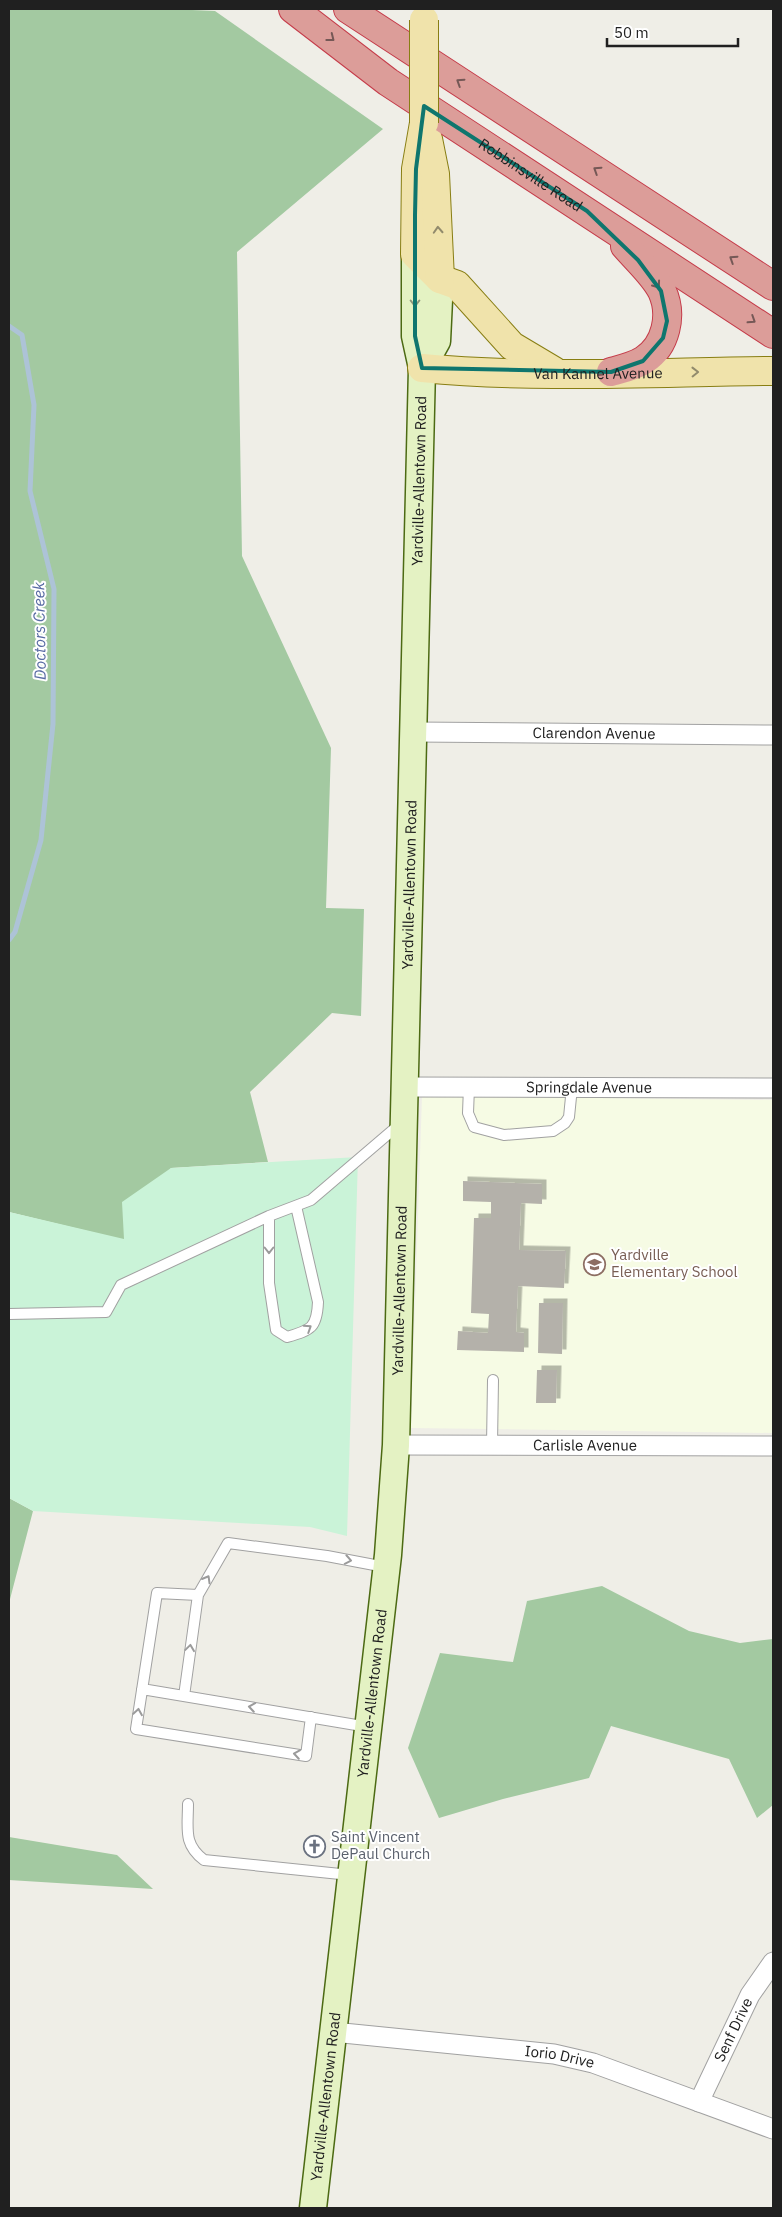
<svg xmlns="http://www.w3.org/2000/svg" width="782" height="2217" font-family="'IBM Plex Sans',sans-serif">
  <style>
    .education { fill: #f6fbe4 }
    .forest { fill: #a3c9a1 }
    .park { fill: #caf3d8 }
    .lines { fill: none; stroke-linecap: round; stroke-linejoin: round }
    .stream { stroke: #adc3d7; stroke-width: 5 }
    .building { fill: #b4b1aa; filter: url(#shadow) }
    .lane-casing { stroke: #a1a1a1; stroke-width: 12 }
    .street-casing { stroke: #a1a1a1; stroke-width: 21 }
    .secondary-casing { stroke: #4c6a13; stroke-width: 29 }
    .primary-casing { stroke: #887e13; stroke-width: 30 }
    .highway-casing { stroke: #c53c4a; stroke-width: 30 }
    .lane { stroke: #fff; stroke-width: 10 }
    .street { stroke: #fff; stroke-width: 19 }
    .secondary { stroke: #e4f2c3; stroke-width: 26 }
    .primary { stroke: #f0e3ab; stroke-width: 28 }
    .highway { stroke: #dc9d99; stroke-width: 28 }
    .primary-bridge-casing { stroke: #887e13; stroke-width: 30; stroke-linecap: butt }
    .primary-bridge { stroke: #f0e3ab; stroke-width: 28 }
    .oneway { stroke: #755856 }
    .oneway2 { stroke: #928b6c }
    .oneway3 { stroke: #8c947a }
    .oneway4 { stroke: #9b9b9b }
    .marked { fill: none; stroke: #0f766e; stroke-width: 4; stroke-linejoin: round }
    .labels { text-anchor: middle; stroke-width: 4; stroke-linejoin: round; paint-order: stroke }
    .street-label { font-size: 15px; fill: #202020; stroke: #fff }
    .education-label { font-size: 15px; fill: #785e54; stroke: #fff; text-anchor: start }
    .worship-label { font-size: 15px; fill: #5b616d; stroke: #fff; text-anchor: start }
    .water-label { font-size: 16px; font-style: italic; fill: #586ba4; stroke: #fff }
  </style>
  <defs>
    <filter id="shadow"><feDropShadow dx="4.5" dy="-4.5" stdDeviation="0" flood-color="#0004"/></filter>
  </defs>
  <rect width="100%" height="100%" fill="#efeee7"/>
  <path class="education" d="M422,1096l351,4v333l-362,-5z"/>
  <path class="forest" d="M9,9h160l46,2 168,118 -146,123 5,304 89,192 -5,160 38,1 -3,107 -29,-3 -82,79 18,70 -97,6 -47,72 -115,-28z
    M9,1498l24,13 -24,92z
    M602,1586l87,45 51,12 33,-4v166l-16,13 -28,-59 -118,-33 -22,52 -86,21 -64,19 -31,-70 32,-95 73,9 14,-61z
    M9,1837l108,18 36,34 -144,-9z"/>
  <path class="park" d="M358,1157l-11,379 -37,-9 -277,-16 -24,-13v-286l115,27 -2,-37 49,-34z"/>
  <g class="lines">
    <path class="stream" d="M9,326l13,9 12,70 -4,86 24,98 -1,135 -12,116 -26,92 -6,8"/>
  </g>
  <path class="building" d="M463,1181l79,3v20l-21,-1 -2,47 47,1 -2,37 -46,-2 -2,46 8,1v19l-67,-2 1,-19 30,2 1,-19 -18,-1 3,-95h17v-16l-28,-1z
    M539,1303h24l-1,51 -24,-1z
    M537,1370h20l-1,33h-20z"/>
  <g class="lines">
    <defs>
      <path id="lane" d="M469,1087l-1,26 6,14 30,8 49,-4 12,-8 4,-6 3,-30
        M269,1216v67l7,47 11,7c24,-7 30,-9 31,-35l-22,-96
        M9,1314l97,-2 15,-27 148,-69 42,-16 89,-76
        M492,1445l1,-65
        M142,1689l226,38
        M184,1696l14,-101
        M311,1717l-5,39 -170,-27 21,-136 41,2 30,-52 99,13 58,11
        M188,1804c0,25 -5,40 16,56l146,15"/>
      <g id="street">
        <path id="s1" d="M414,732l359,3"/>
        <path id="s2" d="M405,1087l368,1"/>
        <path id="s3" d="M396,1445l377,1"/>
        <path id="s4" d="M333,2032l221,22 39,9 180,66"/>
        <path id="s5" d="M699,2102l51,-107 23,-33"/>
      </g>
      <g id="secondary">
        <path d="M422,368l15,-27 3,-62"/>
        <path id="s6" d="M313,2208l75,-653 8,-110 26,-1077 -7,-32v-82"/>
      </g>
      <g id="primary">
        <path d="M424,123l-8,46 -1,85 25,25 17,6 55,61 42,25"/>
        <path d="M428,139l7,35 5,105"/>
        <path id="s7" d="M422,368c116,11 235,4 351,3"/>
      </g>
      <g id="highway">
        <path id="s8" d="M293,9l95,73 385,252"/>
        <path d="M348,9l425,277"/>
        <path d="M611,372c11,-3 24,-6 33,-12 22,-14 29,-45 18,-69 -8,-16 -25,-31 -37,-45"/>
      </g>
    </defs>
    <use href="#lane" class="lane-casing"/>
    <use href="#street" class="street-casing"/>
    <use href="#secondary" class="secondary-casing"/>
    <use href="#primary" class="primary-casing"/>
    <use href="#highway" class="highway-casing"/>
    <use href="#lane" class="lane"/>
    <use href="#street" class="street"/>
    <use href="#secondary" class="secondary"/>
    <use href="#primary" class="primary"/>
    <use href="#highway" class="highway"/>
    <defs>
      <path id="primary-bridge" d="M424,20v103"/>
    </defs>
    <use href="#primary-bridge" class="primary-bridge-casing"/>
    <use href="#primary-bridge" class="primary-bridge"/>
  </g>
  <defs><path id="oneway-chevron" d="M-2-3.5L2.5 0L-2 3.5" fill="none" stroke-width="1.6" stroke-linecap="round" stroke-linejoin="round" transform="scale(1.25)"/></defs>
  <g class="oneway">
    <use href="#oneway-chevron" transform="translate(331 38) rotate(38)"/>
    <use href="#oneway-chevron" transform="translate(460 82) rotate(-147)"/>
    <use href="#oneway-chevron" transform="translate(597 170) rotate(-147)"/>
    <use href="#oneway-chevron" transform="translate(733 259) rotate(-147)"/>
    <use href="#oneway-chevron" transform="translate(657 285) rotate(54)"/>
    <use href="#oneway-chevron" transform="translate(752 320) rotate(33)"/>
  </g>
  <g class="oneway2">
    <use href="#oneway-chevron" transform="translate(438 230) rotate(-93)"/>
    <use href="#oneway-chevron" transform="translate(695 372) rotate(-1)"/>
  </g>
  <use class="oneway3" href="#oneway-chevron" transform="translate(415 303) rotate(90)"/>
  <g class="oneway4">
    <use href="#oneway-chevron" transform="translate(269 1250) rotate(90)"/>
    <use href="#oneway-chevron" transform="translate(308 1328) rotate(-33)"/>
    <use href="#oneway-chevron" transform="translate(348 1560) rotate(11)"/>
    <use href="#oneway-chevron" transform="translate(207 1579) rotate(-60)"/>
    <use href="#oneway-chevron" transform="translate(190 1648) rotate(-82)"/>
    <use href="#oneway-chevron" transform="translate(252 1707) rotate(-171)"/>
    <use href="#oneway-chevron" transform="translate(138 1712) rotate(-81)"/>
    <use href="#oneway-chevron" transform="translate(297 1754) rotate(-171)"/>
  </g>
  <path class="marked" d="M424,106l163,105 51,49 23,31 6,30 -4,17 -20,23 -32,11 -189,-4 -7,-32v-121l1,-46z"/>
  <defs>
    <symbol id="school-ring" viewBox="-11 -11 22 22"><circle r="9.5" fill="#fff" stroke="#8d6e63" stroke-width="1.5"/><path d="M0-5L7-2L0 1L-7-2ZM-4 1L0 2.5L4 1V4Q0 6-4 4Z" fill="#8d6e63"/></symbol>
    <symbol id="church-ring" viewBox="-11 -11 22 22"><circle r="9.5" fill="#fff" stroke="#6b7280" stroke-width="1.5"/><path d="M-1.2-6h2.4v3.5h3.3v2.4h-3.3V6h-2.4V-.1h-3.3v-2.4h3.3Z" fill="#6b7280"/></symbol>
  </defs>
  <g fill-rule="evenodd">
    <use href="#school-ring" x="582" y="1252" width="25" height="25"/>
    <use href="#church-ring" x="302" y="1834" width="25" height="25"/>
  </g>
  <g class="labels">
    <g class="street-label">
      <text dy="5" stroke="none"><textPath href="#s8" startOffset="290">Robbinsville Road</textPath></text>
      <text dy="5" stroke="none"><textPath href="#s7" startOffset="176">Van Kannel Avenue</textPath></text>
      <text dy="5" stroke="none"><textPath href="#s6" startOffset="1732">Yardville-Allentown Road</textPath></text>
      <text dy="5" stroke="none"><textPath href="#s1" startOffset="180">Clarendon Avenue</textPath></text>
      <text dy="5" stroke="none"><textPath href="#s6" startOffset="1328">Yardville-Allentown Road</textPath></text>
      <text dy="5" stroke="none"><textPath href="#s2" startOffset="184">Springdale Avenue</textPath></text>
      <text dy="5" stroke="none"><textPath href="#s6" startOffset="922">Yardville-Allentown Road</textPath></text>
      <text dy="5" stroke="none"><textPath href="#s3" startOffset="189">Carlisle Avenue</textPath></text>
      <text dy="5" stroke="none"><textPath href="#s6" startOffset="518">Yardville-Allentown Road</textPath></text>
      <text dy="5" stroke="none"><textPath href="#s5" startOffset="80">Senf Drive</textPath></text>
      <text dy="5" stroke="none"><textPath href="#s4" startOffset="228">Iorio Drive</textPath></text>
      <text dy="5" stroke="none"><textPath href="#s6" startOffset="112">Yardville-Allentown Road</textPath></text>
    </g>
    <g class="education-label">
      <text x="611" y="1260">Yardville<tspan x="611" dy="17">Elementary School</tspan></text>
    </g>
    <g class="worship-label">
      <text x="331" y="1842">Saint Vincent<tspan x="331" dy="17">DePaul Church</tspan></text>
    </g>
    <g class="water-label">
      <text transform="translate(39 631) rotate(-91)" y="6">Doctors Creek</text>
    </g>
  </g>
  <rect width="782" height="2217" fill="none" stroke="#202020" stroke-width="20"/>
  <path d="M607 38v8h131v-8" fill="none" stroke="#202020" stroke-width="2.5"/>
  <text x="614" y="38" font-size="15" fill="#202020" stroke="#ffffff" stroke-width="4" paint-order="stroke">50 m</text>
</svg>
